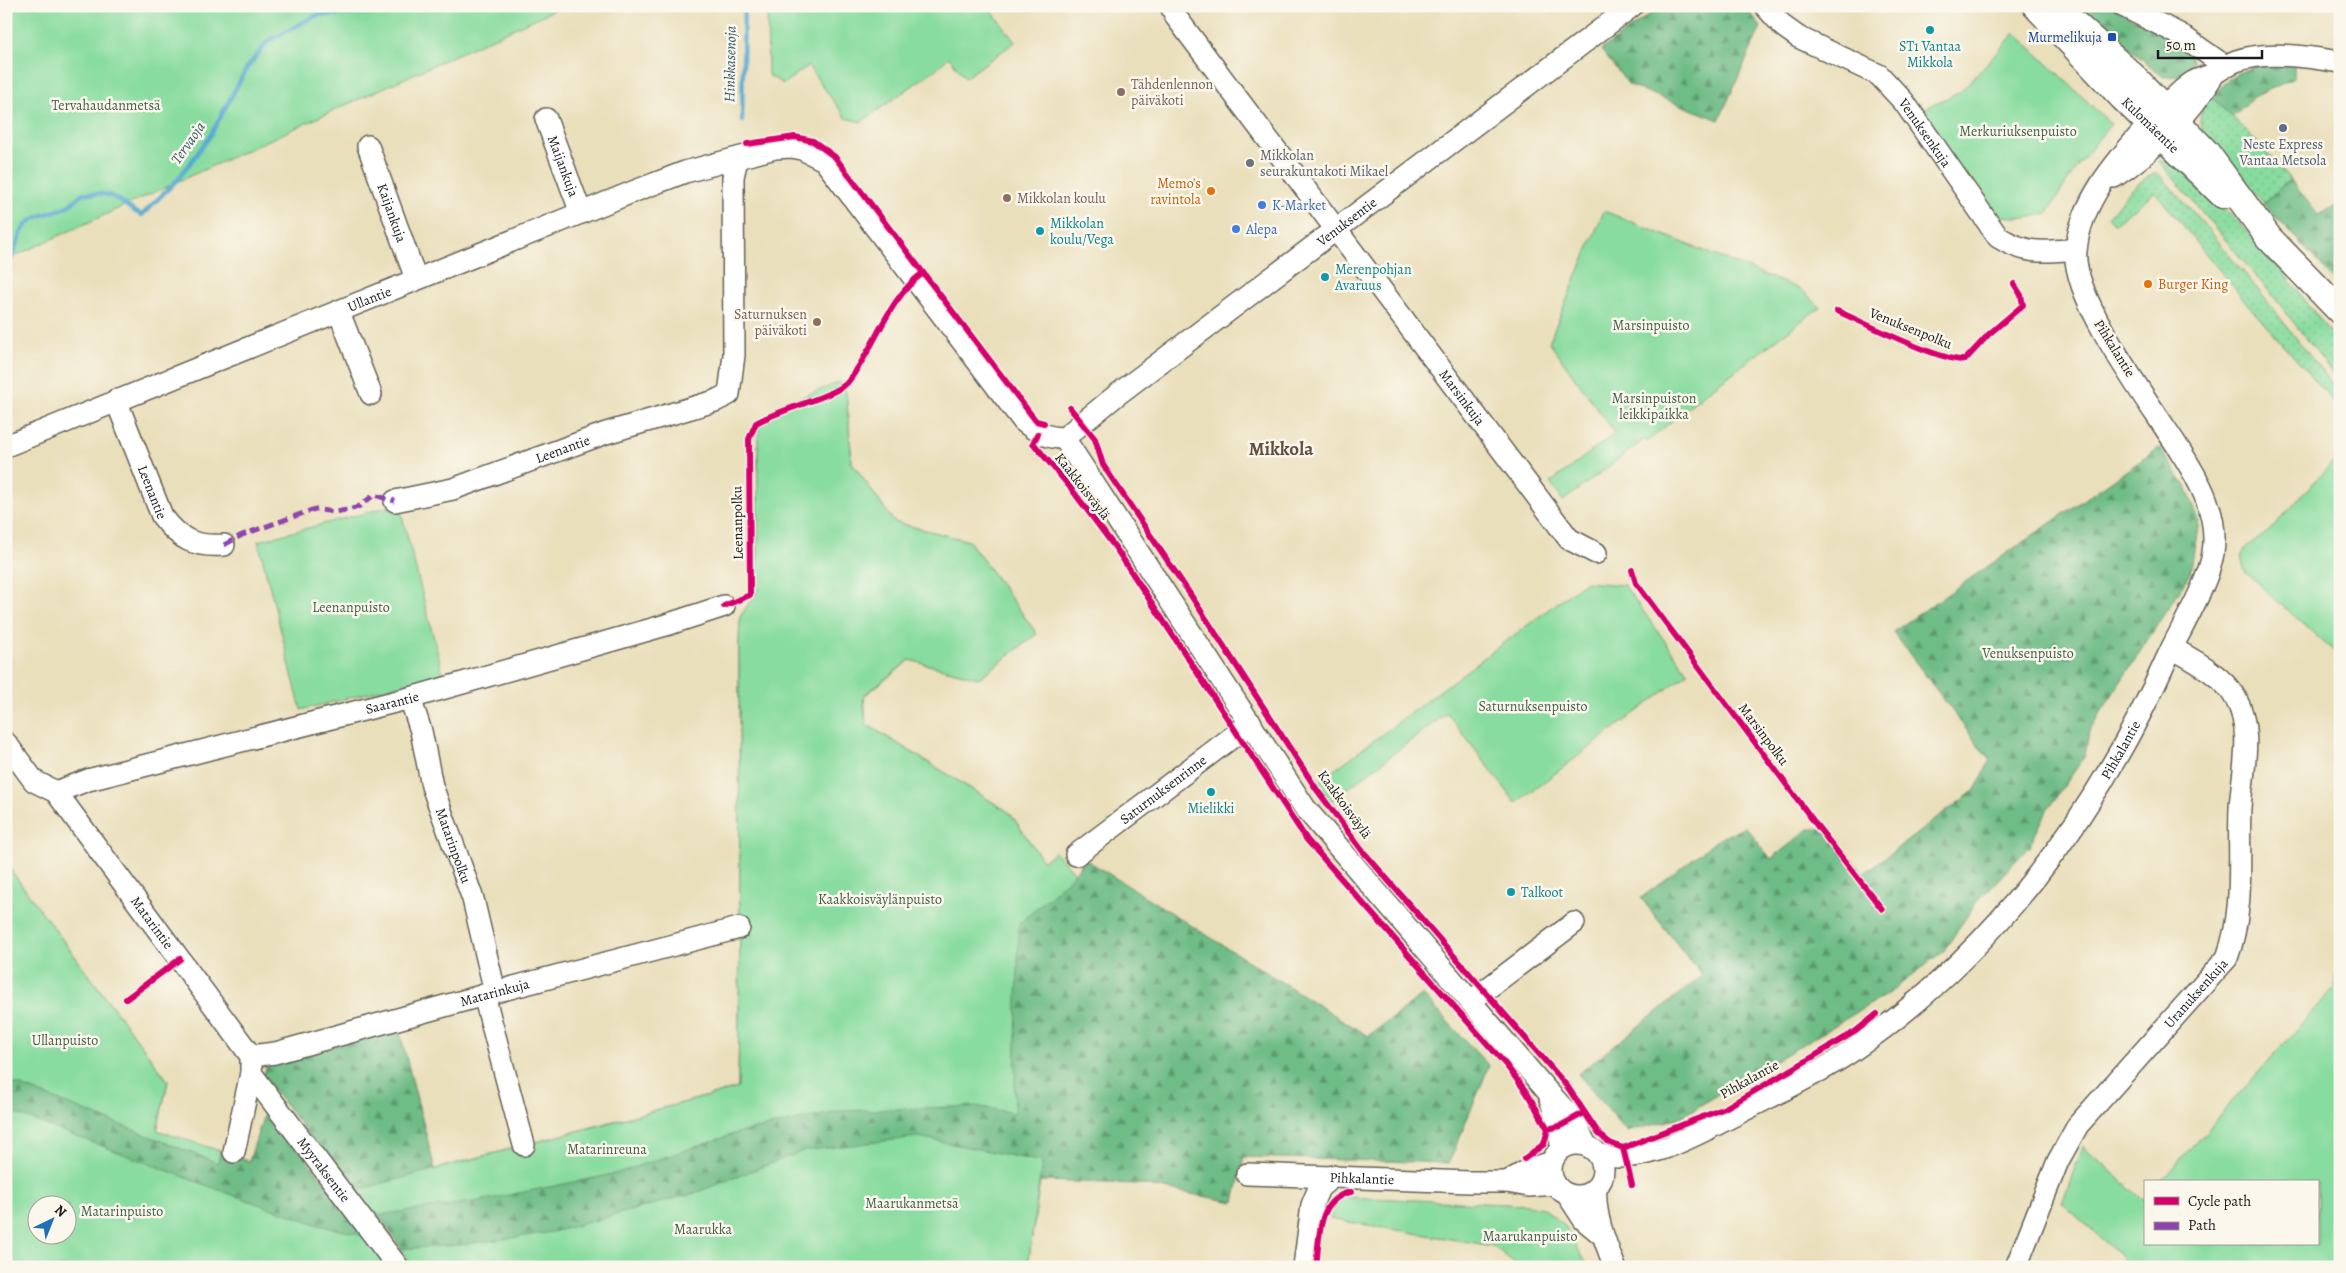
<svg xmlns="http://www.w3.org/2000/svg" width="2346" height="1273" font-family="Alegreya,serif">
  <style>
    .grass { fill: url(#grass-dots); stroke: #527c5e }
    .forest { fill: url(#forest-firs); stroke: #456c51 }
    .park { fill: #88dc9f; stroke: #527c5e; fill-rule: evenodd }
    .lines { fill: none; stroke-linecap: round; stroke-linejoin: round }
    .stream { stroke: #54a8cf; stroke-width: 4.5 }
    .minor-casing { stroke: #646054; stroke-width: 24 }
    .major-casing { stroke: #646054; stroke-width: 29 }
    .minor { stroke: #fff; stroke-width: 21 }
    .major { stroke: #fff; stroke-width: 26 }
    .quiet { stroke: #8e44ad; stroke-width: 5; stroke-dasharray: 10 5; stroke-linecap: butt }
    .cycleway-casing { stroke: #fbf7ec; stroke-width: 9 }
    .cycleway { stroke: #d6006c; stroke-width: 6 }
    .culture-dot { fill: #0f9aa8; stroke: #fbf7ec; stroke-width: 2 }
    .transit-dot { fill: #1a4fb4; stroke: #fbf7ec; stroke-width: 2 }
    .education-dot { fill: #8d6e63; stroke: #fbf7ec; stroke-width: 2 }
    .service-dot { fill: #5c6f8a; stroke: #fbf7ec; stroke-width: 2 }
    .worship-dot { fill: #6b7280; stroke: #fbf7ec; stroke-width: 2 }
    .food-dot { fill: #e8710a; stroke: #fbf7ec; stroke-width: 2 }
    .shop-dot { fill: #3f7fe0; stroke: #fbf7ec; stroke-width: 2 }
    .labels { text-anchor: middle; stroke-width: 5; stroke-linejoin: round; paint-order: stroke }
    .transit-label { font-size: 14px; fill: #164399; stroke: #fbf7ec; text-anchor: end }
    .culture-label { font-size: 14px; fill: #0d838f; stroke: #fbf7ec; text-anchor: start }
    .education-label { font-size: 14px; fill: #785e54; stroke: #fbf7ec; text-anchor: start }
    .park-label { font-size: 14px; fill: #425f4a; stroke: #fbf7ec }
    .street-label { font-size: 14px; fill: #1c1c1c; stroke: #fbf7ec }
    .service-label { font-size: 14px; fill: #4e5e75; stroke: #fbf7ec }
    .worship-label { font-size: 14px; fill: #5b616d; stroke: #fbf7ec; text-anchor: start }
    .food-label { font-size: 14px; fill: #c56008; stroke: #fbf7ec; text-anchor: end }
    .shop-label { font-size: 14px; fill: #366cbe; stroke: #fbf7ec; text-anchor: start }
    .water-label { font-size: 15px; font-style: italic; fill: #355b6d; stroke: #fbf7ec }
    .district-label { font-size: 19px; font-weight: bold; fill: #634f3f; stroke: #fbf7ec }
  </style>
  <defs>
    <pattern id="grass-dots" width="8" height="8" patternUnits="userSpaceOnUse" patternTransform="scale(1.25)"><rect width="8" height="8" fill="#88dc9f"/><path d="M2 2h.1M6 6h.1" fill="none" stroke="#75bc88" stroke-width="1.8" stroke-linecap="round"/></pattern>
    <pattern id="forest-firs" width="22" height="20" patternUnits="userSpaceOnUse" patternTransform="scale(1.25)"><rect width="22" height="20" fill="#6ebc86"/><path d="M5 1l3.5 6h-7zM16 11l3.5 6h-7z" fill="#5a986d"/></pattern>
  </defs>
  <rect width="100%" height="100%" fill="#fbf7ec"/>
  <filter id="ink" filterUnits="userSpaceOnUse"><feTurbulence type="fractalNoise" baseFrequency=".02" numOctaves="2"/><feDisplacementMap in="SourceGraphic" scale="10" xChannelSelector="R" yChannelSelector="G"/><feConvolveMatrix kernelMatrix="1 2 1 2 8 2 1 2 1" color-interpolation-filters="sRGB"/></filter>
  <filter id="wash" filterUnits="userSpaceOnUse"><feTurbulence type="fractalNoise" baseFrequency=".0096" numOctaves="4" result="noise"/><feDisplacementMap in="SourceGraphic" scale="20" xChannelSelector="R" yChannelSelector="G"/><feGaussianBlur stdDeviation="1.12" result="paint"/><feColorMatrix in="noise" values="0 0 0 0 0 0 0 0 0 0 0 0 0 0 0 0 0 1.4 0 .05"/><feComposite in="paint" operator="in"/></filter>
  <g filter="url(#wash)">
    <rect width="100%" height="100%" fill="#eadfbb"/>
    <path class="grass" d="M2211,97l34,32 45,50 -27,25 77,79v4l-135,-149 -5,-16 2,-15z
      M2158,160l9,2 23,11 79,80 71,93v37l-62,-81z
      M2158,173c65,70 123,146 182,221v15l-86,-97 -99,-120 -40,32 -7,-7c14,-16 29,-39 50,-44z"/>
    <path class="forest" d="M1661,6h84l16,21 -42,93 -90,-35 -28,-35z
      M2070,6h40l76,39 7,17 -14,14 -16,1 -59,-51 -23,-10z
      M2272,62l22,3v13l-40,19 -22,20 -21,-20c19,-22 33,-29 61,-35z
      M2290,179l28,36 22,-11v79l-77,-79z
      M846,392l6,71 42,59 75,19 68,93 -58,44 -69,-18 -46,36 2,28 144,89 33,48 12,-9 20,21 10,-14 283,177 55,-41 66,71 -40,97 -205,-6 -10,45 -96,-18 -98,-3 -11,77 -5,9h-610l-36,-52 -27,-25 -88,-114 4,-11 8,-5 124,-31 36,140 303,-81 2,-150 -1,-294 1,-27 18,-27v-135z
      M2159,448l27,38 13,35 -9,53 -101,157 -4,25 -37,53 -19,38 -54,57 -32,48 -57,43 -207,123 -52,14 -49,-58 124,-98 -61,-78 79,-60 26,-11 25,32 38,-30h20l34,45 112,-84 15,-29 -97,-129z
      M6,864l162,217 -11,50 92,30 17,-53 101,128 -361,-66z"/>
    <path class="park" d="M6,6h557l-557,254z
      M767,6h221l27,36 -50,36 -16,-21 -13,12 -75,53 -15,-4 -38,-52 -25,18 -15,-9z
      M2015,33l96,91c-23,28 -45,56 -63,89l-21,5 -35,-3 -71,-102 8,-7 31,-14z
      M1604,211l198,79 18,17 -126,95 -47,40 -2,-3 -82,62 -13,-18 65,-50 -66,-91z
      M840,382l6,10 6,71 42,59 75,19 68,93 -58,44 -69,-18 -47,36 3,28 144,89 33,48 12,-9 20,21 -56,51 -5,189 -39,-7 -133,5 -105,22 -123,41 -140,28 -96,13 -27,-25 18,-3 369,-99 2,-150 -1,-294 1,-27 18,-27v-168l19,-9 -2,-5z
      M2340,454v203l-95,-85 -4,-15 5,-9 23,-17z
      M399,504l44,170 -142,36 -43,-169z
      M1585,582l39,3 64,88 -172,130 -69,-90 -117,89 -13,-19z
      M2340,834v433h-219l3,-8 -62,-56 21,-57 60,54 2,-1v45h172v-62h-157l175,-195z
      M6,864l162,217 -11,49 63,21 -2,12 -212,-83z
      M6,1110l229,86 87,30 45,10 22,31h-383zM38,1206h30v30h-30z
      M918,1137l124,25 -13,96 -5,9h-610l-14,-18 60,-4 93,-13 142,-39 108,-42z
      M1347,1197l180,8 16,3 22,18 23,41h-68l-27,-21 -163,-27 5,-14z"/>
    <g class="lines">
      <path class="stream" d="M742,121l2,-115
        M6,267c12,-14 9,-28 20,-42 9,-10 26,-12 38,-17 7,-3 14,-10 19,-15 8,1 17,0 25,2 13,3 21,16 34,20l37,-37 31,-42 37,-68 21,-27 49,-26 66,-3 11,-6"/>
    </g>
  </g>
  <g filter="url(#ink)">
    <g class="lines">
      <defs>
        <g id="minor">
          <path id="s1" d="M1171,6l5,11 393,522 27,14"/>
          <path id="s2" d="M1765,6l19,21 14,10 81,38 25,27 94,135c29,18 45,15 78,12"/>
          <path d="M2123,6l58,29 44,31"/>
          <path id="s3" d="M546,119l35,94"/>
          <path id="s4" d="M368,146l48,133"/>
          <path d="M2114,177c39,-26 76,-62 100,-103"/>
          <path d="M339,312l32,82"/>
          <path id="s5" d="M116,400l46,116c18,24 32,31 62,29"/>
          <path d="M1064,438l241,370 243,284 25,27 13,26"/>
          <path id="s6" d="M1064,438l54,-44 514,-388"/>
          <path id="s7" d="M6,446l629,-255 50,-19 90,-24 16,-1 11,2 22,11 199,261c14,11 23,17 41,17"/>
          <path id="s8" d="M395,501l58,-12 153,-56 109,-32 14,-7 5,-39 -1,-178 4,-18"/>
          <path id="s9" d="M410,698l11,33 11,55 41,113 22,93"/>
          <path id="s10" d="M6,743l28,38 22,11 195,264v17l-17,79"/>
          <path id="s11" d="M56,792l32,-12 322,-82 256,-73 58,-19"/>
          <path id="s12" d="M1076,855l175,-132"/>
          <path d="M484,995l40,150"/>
          <path d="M1471,1001l103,-78"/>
          <path id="s13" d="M251,1056l24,-3 220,-61 244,-64"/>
          <path id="s14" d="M251,1073l147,194"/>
          <path d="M1550,1099l10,27 1,23"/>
          <circle cx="1577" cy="1170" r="26"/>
          <path id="s15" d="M1599,1155c47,10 96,-20 136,-40 38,-20 78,-38 114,-62 143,-97 249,-240 319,-397 13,-28 41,-74 45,-103 6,-39 -14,-73 -34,-104 -28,-44 -108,-150 -103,-198 4,-51 44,-94 76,-130 12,-12 26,-30 41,-39 7,-4 15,-5 22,-9 7,-4 13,-9 21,-12 29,-11 74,-4 104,1"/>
          <path id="s16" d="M1247,1174l222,8h38l22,4 26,-2"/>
          <path d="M1507,1182l21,-12 24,-8"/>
          <path d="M1596,1188c-2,27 9,54 19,79"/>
          <path d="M1567,1194l17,26 17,14"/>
          <path d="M1304,1267l8,-62 7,-17 14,-12"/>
          <path id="s17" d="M2016,1267l42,-106 20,-36 149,-167c18,-48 11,-100 13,-150 2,-34 14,-77 -4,-109 -13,-24 -41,-38 -64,-51"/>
        </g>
        <g id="major">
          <path id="s18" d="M2036,6l87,92 100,97"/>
          <path d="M2055,6l80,72 71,74 63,86 71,73"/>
        </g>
      </defs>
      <use href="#minor" class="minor-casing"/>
      <use href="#major" class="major-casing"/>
      <use href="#minor" class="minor"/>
      <use href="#major" class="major"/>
      <path class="quiet" d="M224,545l18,-10 73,-26 18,3 16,-2 9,-3 16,-12 21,6"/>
      <defs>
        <path id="cycleway" d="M747,144l48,-7 18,4 22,16 201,264 8,2
          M1837,311c26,11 104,51 128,49l24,-26 34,-29 -2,-10 -7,-11
          M1070,408l25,31 8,26 87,129 127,196 44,59 206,237 32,48 11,9 13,5 9,37
          M756,423c20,-12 79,-27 91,-40 28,-34 40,-84 76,-110
          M1038,434l-5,9 37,44 47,63 190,290 199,225 21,28 21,36
          M1632,570l4,13 182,244 64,82
          M724,606l26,-11 -1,-156 7,-16
          M126,999l54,-40
          M1623,1148l102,-40 71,-41 60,-36 21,-17
          M1524,1159l20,-15 4,-15 12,-3 24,-13
          M1316,1267c4,-29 0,-68 35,-75"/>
      </defs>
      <use href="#cycleway" class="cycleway-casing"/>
      <use href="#cycleway" class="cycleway"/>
    </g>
  </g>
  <g class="culture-dot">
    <circle cx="1930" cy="30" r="5"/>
    <circle cx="1040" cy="231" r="5"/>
    <circle cx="1325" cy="277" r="5"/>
    <circle cx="1211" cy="792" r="5"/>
    <circle cx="1511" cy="892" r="5"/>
  </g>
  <rect class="transit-dot" x="2107" y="32" width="10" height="10" rx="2.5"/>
  <g class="education-dot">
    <circle cx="1121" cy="92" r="5"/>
    <circle cx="1007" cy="198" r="5"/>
    <circle cx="817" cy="322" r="5"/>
  </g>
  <circle class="service-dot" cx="2283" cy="128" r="5"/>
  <circle class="worship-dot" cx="1250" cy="163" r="5"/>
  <g class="food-dot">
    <circle cx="1211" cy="191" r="5"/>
    <circle cx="2148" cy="284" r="5"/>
  </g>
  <g class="shop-dot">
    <circle cx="1262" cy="205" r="5"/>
    <circle cx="1236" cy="229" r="5"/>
  </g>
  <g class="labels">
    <g class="transit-label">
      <text x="2102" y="42">Murmelikuja</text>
    </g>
    <g class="culture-label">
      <text x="1930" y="51" text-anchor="middle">ST1 Vantaa<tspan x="1930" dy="16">Mikkola</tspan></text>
      <text x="1050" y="228">Mikkolan<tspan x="1050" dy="16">koulu/Vega</tspan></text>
      <text x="1335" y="274">Merenpohjan<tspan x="1335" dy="16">Avaruus</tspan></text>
      <text x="1211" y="813" text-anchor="middle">Mielikki</text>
      <text x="1521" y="897">Talkoot</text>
    </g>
    <g class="education-label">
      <text x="1131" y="89">Tähdenlennon<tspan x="1131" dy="16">päiväkoti</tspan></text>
      <text x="1017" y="203">Mikkolan koulu</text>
      <text x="807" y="319" text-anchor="end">Saturnuksen<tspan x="807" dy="16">päiväkoti</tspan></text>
    </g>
    <g class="park-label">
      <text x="106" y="110">Tervahaudanmetsä</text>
      <text x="2018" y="136">Merkuriuksenpuisto</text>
      <text x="1651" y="330">Marsinpuisto</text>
      <text x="1654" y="403">Marsinpuiston<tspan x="1654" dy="16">leikkipaikka</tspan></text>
      <text x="351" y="612">Leenanpuisto</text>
      <text x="2028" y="658">Venuksenpuisto</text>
      <text x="1533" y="711">Saturnuksenpuisto</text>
      <text x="880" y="904">Kaakkoisväylänpuisto</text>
      <text x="65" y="1045">Ullanpuisto</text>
      <text x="607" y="1154">Matarinreuna</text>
      <text x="912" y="1208">Maarukanmetsä</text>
      <text x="122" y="1216">Matarinpuisto</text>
      <text x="703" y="1234">Maarukka</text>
      <text x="1530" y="1241">Maarukanpuisto</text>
    </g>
    <g class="street-label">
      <text dy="5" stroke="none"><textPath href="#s18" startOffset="165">Kulomäentie</textPath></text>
      <text dy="5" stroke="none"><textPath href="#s2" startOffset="209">Venuksenkuja</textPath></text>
      <text dy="5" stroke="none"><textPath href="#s3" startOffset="50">Maijankuja</textPath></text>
      <text dy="5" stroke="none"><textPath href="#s4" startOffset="71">Kaijankuja</textPath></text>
      <text dy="5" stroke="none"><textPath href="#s6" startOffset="356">Venuksentie</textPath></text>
      <text dy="5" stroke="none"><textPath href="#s7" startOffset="392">Ullantie</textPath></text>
      <text transform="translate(1911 328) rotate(22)" y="5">Venuksenpolku</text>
      <text transform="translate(2115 348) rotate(58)" y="5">Pihkalantie</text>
      <text dy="5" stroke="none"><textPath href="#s1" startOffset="488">Marsinkuja</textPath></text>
      <text dy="5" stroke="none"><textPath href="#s8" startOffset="176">Leenantie</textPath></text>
      <text transform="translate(1083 486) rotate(52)" y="5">Kaakkoisväylä</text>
      <text dy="5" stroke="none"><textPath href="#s5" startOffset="99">Leenantie</textPath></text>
      <text transform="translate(737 523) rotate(-91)" y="5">Leenanpolku</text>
      <text dy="5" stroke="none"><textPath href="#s11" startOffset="348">Saarantie</textPath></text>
      <text transform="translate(1764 734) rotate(53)" y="5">Marsinpolku</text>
      <text dy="5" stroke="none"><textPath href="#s15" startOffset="685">Pihkalantie</textPath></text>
      <text dy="5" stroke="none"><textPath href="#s12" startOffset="109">Saturnuksenrinne</textPath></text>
      <text transform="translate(1345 804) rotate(54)" y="5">Kaakkoisväylä</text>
      <text dy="5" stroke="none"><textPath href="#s9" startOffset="154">Matarinpolku</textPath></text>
      <text dy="5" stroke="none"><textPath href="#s10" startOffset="234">Matarintie</textPath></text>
      <text dy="5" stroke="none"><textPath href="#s13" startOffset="252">Matarinkuja</textPath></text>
      <text dy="5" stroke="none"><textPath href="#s17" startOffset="332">Uranuksenkuja</textPath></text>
      <text transform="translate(1749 1079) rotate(-29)" y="5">Pihkalantie</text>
      <text dy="5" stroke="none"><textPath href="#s14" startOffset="121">Myyraksentie</textPath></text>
      <text dy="5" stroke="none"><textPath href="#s16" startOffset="115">Pihkalantie</textPath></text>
    </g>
    <g class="service-label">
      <text x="2283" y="149">Neste Express<tspan x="2283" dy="16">Vantaa Metsola</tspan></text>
    </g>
    <g class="worship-label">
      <text x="1260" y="160">Mikkolan<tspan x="1260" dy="16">seurakuntakoti Mikael</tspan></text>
    </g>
    <g class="food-label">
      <text x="1201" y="188">Memo's<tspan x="1201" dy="16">ravintola</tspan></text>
      <text x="2158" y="289" text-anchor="start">Burger King</text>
    </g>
    <g class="shop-label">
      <text x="1272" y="210">K-Market</text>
      <text x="1246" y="234">Alepa</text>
    </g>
    <g class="water-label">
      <text transform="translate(730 64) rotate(-89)" y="5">Hinkkasenoja</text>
      <text transform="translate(188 143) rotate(-55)" y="5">Tervaoja</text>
    </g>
    <g class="district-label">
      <text x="1281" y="455">Mikkola</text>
    </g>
  </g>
  <rect width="2346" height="1273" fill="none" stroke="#fbf7ec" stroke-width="25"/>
  <rect x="2144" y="1180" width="175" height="65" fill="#fbf7ec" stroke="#a29f99"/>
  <rect x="2154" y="1197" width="25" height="8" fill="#d6006c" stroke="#a29f99"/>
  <text x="2188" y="1206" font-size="15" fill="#1c1c1c">Cycle path</text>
  <rect x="2154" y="1222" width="25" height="8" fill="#8e44ad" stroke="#a29f99"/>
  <text x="2188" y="1230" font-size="15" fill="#1c1c1c">Path</text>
  <g transform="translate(52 1220) rotate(43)"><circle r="24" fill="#fbf7ec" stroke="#a29f99"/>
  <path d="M0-4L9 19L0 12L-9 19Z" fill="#1f6fb2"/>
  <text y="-8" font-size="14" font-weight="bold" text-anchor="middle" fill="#1c1c1c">N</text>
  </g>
  <path d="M2158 50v8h104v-8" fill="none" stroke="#1c1c1c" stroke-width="2.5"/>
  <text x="2166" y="50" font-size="15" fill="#1c1c1c" stroke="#fbf7ec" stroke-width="4" paint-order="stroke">50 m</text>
</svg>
